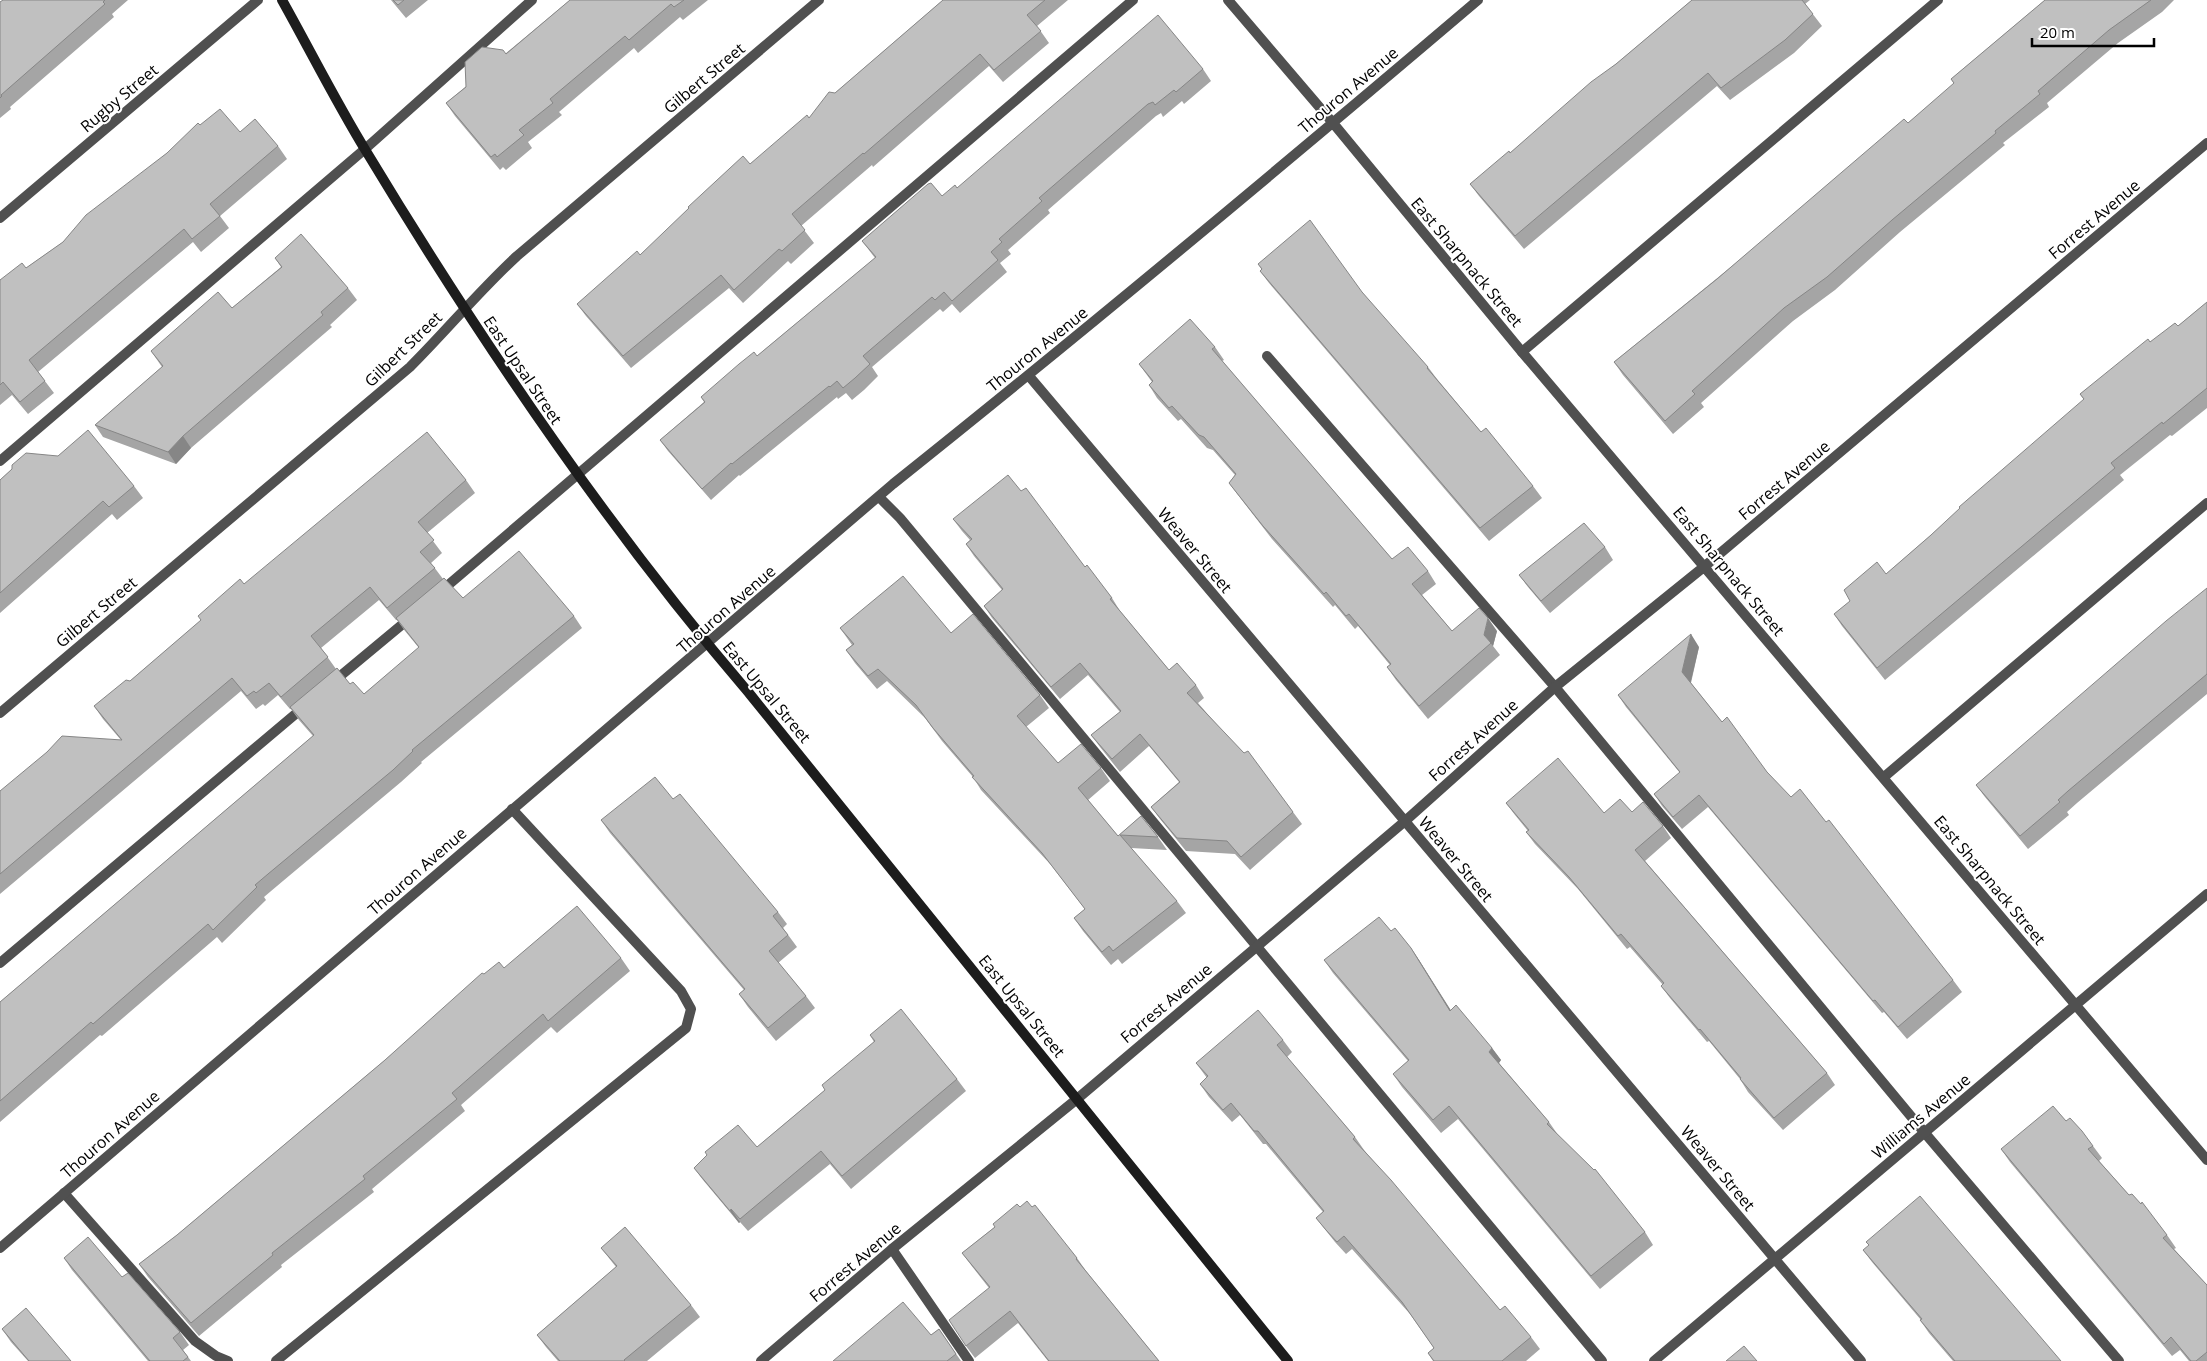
<svg xmlns="http://www.w3.org/2000/svg" width="2207" height="1361" font-family="'Open Sans',sans-serif">
  <style>
    .lines { fill: none; stroke-linecap: round; stroke-linejoin: round }
    .lane { stroke: #505050; stroke-width: 10 }
    .street { stroke: #505050; stroke-width: 10 }
    .secondary { stroke: #1d1d1d; stroke-width: 10 }
    .wall { fill: #a5a5a5; fill-rule: evenodd }
    .shaded-wall { fill: #868686 }
    .building { fill: #c0c0c0; stroke: #868686 }
    .labels { text-anchor: middle; stroke-width: 4; stroke-linejoin: round; paint-order: stroke }
    .street-label { font-size: 16px; fill: #000; stroke: #fff }
  </style>
  <rect width="100%" height="100%" fill="#fff"/>
  <g class="lines">
    <path class="lane" d="M1522,352l416,-352
      M1267,356l288,331 369,445 195,229
      M0,461l365,-312 167,-149
      M879,497l21,21 702,843
      M440,592l693,-592
      M333,682l77,-64
      M1884,777l323,-274
      M0,963l305,-257
      M64,1193l131,148 21,15 12,5
      M892,1249l77,112
      M276,1361l410,-333 5,-19 -10,-18 -169,-182"/>
    <path class="street" d="M1228,0l105,123 189,229 685,808
      M0,218l258,-218
      M1029,376l832,985
      M0,713l410,-346c37,-37 69,-76 107,-111l302,-256
      M0,1248l893,-764c198,-158 392,-320 585,-484
      M761,1361l131,-112 185,-150 327,-277 151,-135 150,-121 502,-423
      M1654,1361l553,-467"/>
    <path class="secondary" d="M282,0c28,50 54,102 84,151 114,189 239,374 383,542l539,668"/>
  </g>
  <path class="wall" d="M3,0h125l-16,14 2,3 -104,90 1,2 -11,9v-116z
    M391,0h37l-22,18z
    M570,0h138l-25,20 -3,-3 -42,36 -4,-5 -75,64 3,3 -34,27 4,6 -26,22 -3,-3 -3,3 -45,-54 -9,-13z
    M943,0h125l-31,26 12,17 -46,39 -14,-16 -116,101 -1,-2 -71,61 13,17 -23,21 -3,-3 -45,42 -14,-15 -98,80 -45,-52 -9,-12 63,-49 110,-91 59,-46 26,-25z
    M1692,0h118l-5,4 17,22 -28,27 -64,47 -13,-14 -193,163 -45,-53 -9,-12 40,-31z
    M2045,0h129l-12,12 -44,31 -71,60 2,4 -46,36 2,2 -105,87 -65,58 -42,31 -92,82 3,4 -31,27 -50,-59 -9,-13 294,-239 46,-39 -3,-5z
    M1203,69l8,12 -27,23 -2,-3 -19,16 -2,-4 -5,3 -108,94 2,3 -42,37 3,4 -11,9 7,9 -47,41 -8,-9 -9,8 -3,-3 -68,58 6,9 -14,14 -12,10 -6,-7 -8,6 -1,-2 -97,79 -1,-1 -28,25 -43,-49 -8,-11 44,-38 -3,-5 56,-41 118,-98 -13,-17 95,-53z
    M200,125l40,7 38,14 9,13 -67,57 9,12 -28,24 -8,-10 -155,130 16,21 -26,21 -16,-19 -12,10v-125l26,-12 37,-26z
    M275,258l73,30 9,12 -27,25 2,2 -141,121 -15,16 -73,-27 -8,-12 67,-58 -11,-16 81,-43 49,-41z
    M1258,264l170,103 9,12 44,53 52,54 9,12 -53,43 -220,-258 -9,-12 2,-1z
    M2207,302v106l-35,28 -2,-1 -50,40 4,5 -239,200 -43,-54 -8,-12 52,-40 45,-39 153,-135 -4,-6 70,-52 28,-16z
    M1215,347l9,13 -2,1 170,198 36,12 8,13 -14,11 30,36h45l-4,15 7,9 -72,64 -32,-39 -9,-13 3,-2 -32,-39 -3,3 -20,-24 -2,2 -61,-68 -34,-44 -9,-12 6,-8 -22,-25 -6,-2 -26,-29 -3,2 -21,-23 -8,-13 3,-3 -13,-18z
    M12,469l122,17 9,12 -26,22 -5,-6 -112,99v-133z
    M466,480l9,13 -48,40 15,20 -11,10 12,16 20,19 111,18 8,12 -161,134 1,1 -21,19 -124,104 -13,11 2,3 -44,43 -5,-6 -115,99 -2,-1 -100,87v-120l313,-266 -14,-16 -8,-11h-1l-12,-14 -13,11 -2,-2 -7,5 -15,-18 -241,203v-103l121,-51 -18,-21 -9,-13 36,-25 114,-97zM379,600l17,20h1l8,11 14,17 -55,46 -14,-10 -14,-15 -15,-21z
    M953,519l132,48 27,31 8,13 49,59 27,15 8,13 -6,5 95,109 9,12 -52,46 -15,-16 -49,-3 -26,-32 -9,-12 28,-25 -30,-36 -29,26 -20,-25 -9,-12 29,-23 -32,-37 -28,24 -68,-81 -8,-12 18,-16 -28,-34 -8,-12 4,-4 -8,-9z
    M1605,547l8,13 -63,53 -22,-26 -9,-12z
    M2207,588v106l-130,109 -10,9 2,3 -41,34 -43,-52 -9,-12z
    M840,628l111,5 89,62 9,13 -23,19 32,36 43,5 9,13 -22,19 30,36 23,-20 17,21 9,13 -36,-2 46,53 9,12 -64,51 -4,-5 -7,6 -28,-34 -9,-13 11,-9 -34,-44 -70,-75 -8,-13 -31,-36 -17,-23 -38,-37 -10,8 -22,-26 -9,-13 6,-5z
    M1699,647l-8,36 31,39 231,258 9,12 -55,47 -23,-27 -2,1 -174,-206 -26,22 -20,-23 -8,-12 26,-21 -54,-66 -8,-12z
    M673,799l105,113 9,12 -4,4 14,19 -19,16 28,33 9,12 -39,33 -28,-34 -9,-13 5,-4 -134,-157 -9,-13z
    M1506,803l98,10 28,-1 31,14 8,12 -26,23 182,212 8,12 -52,45 -35,-38 -8,-13 -31,-38 -2,1 -37,-44 -9,-12 2,-1 -33,-38 -3,2 -49,-60 -43,-45 -9,-12 2,-1 -13,-16z
    M1391,931l20,17 8,12 31,50 42,38 9,12 -2,3 50,59 9,13 87,97 8,13 -53,44 -142,-170 -17,14 -39,-46 -9,-13 15,-13 -75,-88 -9,-13z
    M621,958l9,13 -73,62 -6,-6 -90,78 4,6 -93,78 2,3 -93,73 1,2 -83,69 -51,-59 -9,-13 38,-29 208,-175 99,-86 20,-6z
    M870,1035l87,44 9,12 -115,98 -21,-25 -82,67 -8,-9 -1,1 -36,-43 -9,-12 63,-21 68,-57 49,-48z
    M1283,1040l9,12 -5,5 68,80 9,13 136,160 31,27 9,12 -14,12h-93l-5,-8 6,-5 -24,-34 -58,-65 -6,5 -11,-12 -19,-24 7,-6 -57,-68h-3l-23,-29 -8,7 -23,-25 -9,-13 7,-6 -11,-15z
    M2066,1121l27,25 9,12 -3,3 30,34 38,40 9,13 -2,1 33,36v76h-18l-9,-11 -8,6 -162,-194 -9,-13z
    M1020,1207l57,51 9,13 73,90h-111l-30,-38 -43,35 -9,-12 23,-58 -18,-23 -9,-12z
    M601,1248l90,57 9,12 -53,44h-89l-12,-14 -9,-12 79,-68z
    M1863,1250l198,111h-108l-24,-28 -9,-13h1l-49,-58z
    M64,1258l58,19 58,55 9,13 -6,5 8,11h-43l-76,-91z
    M2,1329l69,32h-43l-17,-19z
    M939,1329l22,32h-128l98,-26z"/>
  <path class="shaded-wall" d="M183,436l8,12 -15,16 -8,-12z
    M1488,618l9,13 -4,15 -9,-11z
    M1691,634l8,13 -9,38 -8,-13z
    M1411,948l8,12 40,63 -9,-12z
    M1492,1048l9,12 -3,4 -9,-12z
    M731,1209l9,13 -1,1 -9,-12z"/>
  <path class="building" d="M3,0h102l-2,2 2,2 -104,91 1,1 -2,2v-96z
    M393,0h11l-6,5z
    M570,0h114l-10,7 -3,-3 -42,36 -4,-4 -75,63 3,4 -34,27 5,5 -27,22 -2,-3 -4,3 -45,-54 20,-16 -1,-25 17,-15 21,3 3,4z
    M943,0h102l-18,15 14,16 -47,39 -14,-16 -116,100 -1,-1 -71,61 13,16 -23,21 -3,-2 -45,41 -13,-15 -98,81 -46,-52 60,-53 3,4 49,-47 -1,-1 55,-51 7,8 57,-49 2,3 20,-26 6,1z
    M1692,0h110l11,14 -28,26 -64,48 -13,-15 -193,163 -45,-52 39,-33 1,2 81,-71 25,-18z
    M2045,0h106l-42,30 -71,61 2,3 -45,37 1,2 -104,87 -65,57 -43,31 -92,83 3,3 -30,27 -51,-59 103,-83 187,-160 4,4 46,-40 -3,-4z
    M1158,15l45,54 -27,23 -2,-2 -19,15 -2,-3 -5,2 -109,94 3,3 -43,38 3,3 -11,10 7,8 -46,41 -8,-9 -9,8 -3,-3 -69,59 7,8 -15,14 -12,10 -6,-7 -7,6 -1,-1 -97,78 -1,-1 -29,26 -42,-49 45,-38 -4,-5 38,-33 15,-12 3,4 119,-99 -14,-16 66,-57 3,-1 11,13 13,-11 2,3z
    M220,109l20,23 15,-13 23,27 -68,58 10,12 -28,23 -8,-10 -155,131 16,21 -25,21 -17,-20 -3,3v-105l22,-17 4,5 37,-26 23,-27 81,-62 31,-30 2,2z
    M1310,220l52,72 66,75 -1,1 54,64 5,-4 47,58 -53,42 -220,-257 2,-2 -4,-5z
    M301,234l47,54 -27,24 2,3 -140,121 -15,16 -73,-27 68,-59 -12,-15 67,-59 14,16 50,-41 -7,-9z
    M2207,302v86l-44,36 -1,-2 -51,41 4,5 -238,200 -43,-54 16,-13 -6,-11 33,-28 9,12 45,-39 29,-27 -1,-1 125,-108 -4,-5 68,-55 2,3 25,-19 3,3z
    M1190,319l25,28 -3,2 180,210 16,-12 20,24 -16,13 40,47 27,-23 9,10 -4,17 7,8 -72,63 -32,-39 4,-3 -42,-50 -3,2 -20,-24 -2,2 -61,-68 -34,-43 7,-9 -32,-37 -5,-2 -27,-29 -3,2 -20,-23 4,-4 -14,-17z
    M88,430l46,56 -25,21 -6,-6 -103,92v-113l12,-11v-4l14,-12 32,3z
    M427,432l39,48 -48,42 16,18 -14,12 15,16 -48,40 -17,-21 -59,49 17,21 -47,40 -12,-14 -13,10 -2,-2 -7,5 -15,-18 -232,196v-83l47,-39 15,-16 60,4 -28,-34 32,-26 4,1 71,-61 -3,-4 42,-37 4,5z
    M1008,475l13,16 5,-3 59,79 2,-2 25,33 -2,1 59,71 8,-7 19,22 -9,8 57,60 4,-2 45,61 -52,45 -14,-16 -50,-3 -26,-31 29,-25 -40,-48 -28,25 -21,-24 30,-24 -41,-48 -29,24 -67,-81 19,-17 -37,-45 6,-5 -19,-20z
    M1584,523l21,24 -64,54 -22,-26z
    M519,551l55,65 -162,134 1,1 -20,19 -125,104 -13,11 2,2 -44,43 -5,-6 -115,100 -2,-2 -91,79v-99l314,-267 -24,-28 47,-39 13,16 3,-2 11,12 55,-47 -23,-29 48,-40 19,20z
    M903,576l48,57 22,-19 67,81 -23,21 41,47 23,-19 20,24 -23,20 40,48 23,-20 17,21 -38,-2 57,66 -64,50 -4,-5 -7,6 -28,-34 11,-9 -43,-56 -70,-76 2,-1 -41,-48 -17,-23 -38,-36 -10,7 -22,-26 8,-6 -14,-16z
    M2207,588v86l-139,117 -10,9 2,2 -40,34 -44,-51 190,-164z
    M1691,634l-9,38 40,50 5,-5 40,55 24,25 9,-8 26,33 3,-2 124,160 -55,47 -23,-27 -2,1 -174,-206 -26,22 -19,-23 26,-22 -62,-77z
    M1558,758l46,55 16,-14 12,13 11,-10 20,24 -28,24 192,223 -53,45 -34,-39 1,-1 -41,-49 -1,1 -38,-44 3,-3 -43,-49 -3,2 -49,-59 -43,-45 3,-2 -23,-27z
    M655,777l18,22 7,-5 98,118 -5,4 15,19 -19,16 37,45 -38,32 -29,-34 6,-5 -144,-169z
    M577,906l44,52 -73,63 -5,-7 -91,79 5,6 -94,77 2,3 -93,74 1,2 -82,68 -52,-59 38,-29 208,-175 97,-87 2,1 15,-12 5,6z
    M1379,917l12,14 4,-3 16,20 39,63 6,-6 36,43 -3,4 60,70 -2,2 47,46 1,-1 50,63 -54,44 -142,-170 -16,14 -40,-46 16,-14 -85,-100z
    M901,1009l56,70 -115,97 -21,-25 -81,68 -9,-10 -1,2 -36,-43 13,-13 -2,-3 33,-27 19,22 68,-57 -3,-5 53,-44 -5,-6z
    M1258,1010l25,30 -6,5 78,92 -2,2 38,41 109,130 5,-4 26,31 -29,24h-68l-6,-8 6,-5 -32,-46 -58,-66 -7,6 -11,-12 -10,-12 8,-7 -66,-80h-4l-23,-28 -8,7 -23,-26 8,-8 -12,-13z
    M2053,1106l13,15 4,-3 12,13 11,15 -5,3 41,46 3,-1 9,10 1,-2 25,33 -4,3 44,47v67l-11,9h-5l-20,-24 -7,7 -163,-195z
    M1920,1196l141,165h-106l-35,-41 2,-1 -59,-69 6,-5 -3,-3z
    M1027,1201l5,6 3,-2 42,53 -1,1 83,102h-110l-39,-50 -44,35 -17,-26 41,-33 -28,-34 33,-26 -2,-3 24,-20 3,3z
    M625,1227l66,78 -67,55 1,1h-65l-23,-26 80,-69 -16,-18z
    M88,1237l34,40 6,-4 52,59 -7,6 15,19 -5,4h-33l-86,-103z
    M903,1302l28,33 8,-6 17,25 -9,7h-114z
    M26,1308l45,53h-42l-27,-32z
    M1744,1346l13,15h-31z"/>
  <g class="labels">
    <g class="street-label">
      <text transform="translate(704 78) rotate(-40)" y="6">Gilbert Street</text>
      <text transform="translate(1348 90) rotate(-40)" y="6">Thouron Avenue</text>
      <text transform="translate(119 98) rotate(-40)" y="6">Rugby Street</text>
      <text transform="translate(2094 219) rotate(-40)" y="6">Forrest Avenue</text>
      <text transform="translate(1467 262) rotate(50)" y="6">East Sharpnack Street</text>
      <text transform="translate(403 349) rotate(-44)" y="6">Gilbert Street</text>
      <text transform="translate(1037 349) rotate(-39)" y="6">Thouron Avenue</text>
      <text transform="translate(523 370) rotate(56)" y="6">East Upsal Street</text>
      <text transform="translate(1784 480) rotate(-40)" y="6">Forrest Avenue</text>
      <text transform="translate(1195 550) rotate(50)" y="6">Weaver Street</text>
      <text transform="translate(1729 571) rotate(50)" y="6">East Sharpnack Street</text>
      <text transform="translate(726 609) rotate(-41)" y="6">Thouron Avenue</text>
      <text transform="translate(96 612) rotate(-40)" y="6">Gilbert Street</text>
      <text transform="translate(767 692) rotate(50)" y="6">East Upsal Street</text>
      <text transform="translate(1473 740) rotate(-42)" y="6">Forrest Avenue</text>
      <text transform="translate(1456 859) rotate(50)" y="6">Weaver Street</text>
      <text transform="translate(417 871) rotate(-41)" y="6">Thouron Avenue</text>
      <text transform="translate(1990 880) rotate(50)" y="6">East Sharpnack Street</text>
      <text transform="translate(1166 1003) rotate(-40)" y="6">Forrest Avenue</text>
      <text transform="translate(1022 1006) rotate(51)" y="6">East Upsal Street</text>
      <text transform="translate(1921 1116) rotate(-40)" y="6">Williams Avenue</text>
      <text transform="translate(110 1134) rotate(-41)" y="6">Thouron Avenue</text>
      <text transform="translate(1718 1168) rotate(50)" y="6">Weaver Street</text>
      <text transform="translate(855 1262) rotate(-40)" y="6">Forrest Avenue</text>
    </g>
  </g>
  <path d="M2032 38v8h122v-8" fill="none" stroke="#000000" stroke-width="2.5"/>
  <text x="2040" y="38" font-size="15" fill="#000000" stroke="#ffffff" stroke-width="4" paint-order="stroke">20 m</text>
</svg>
